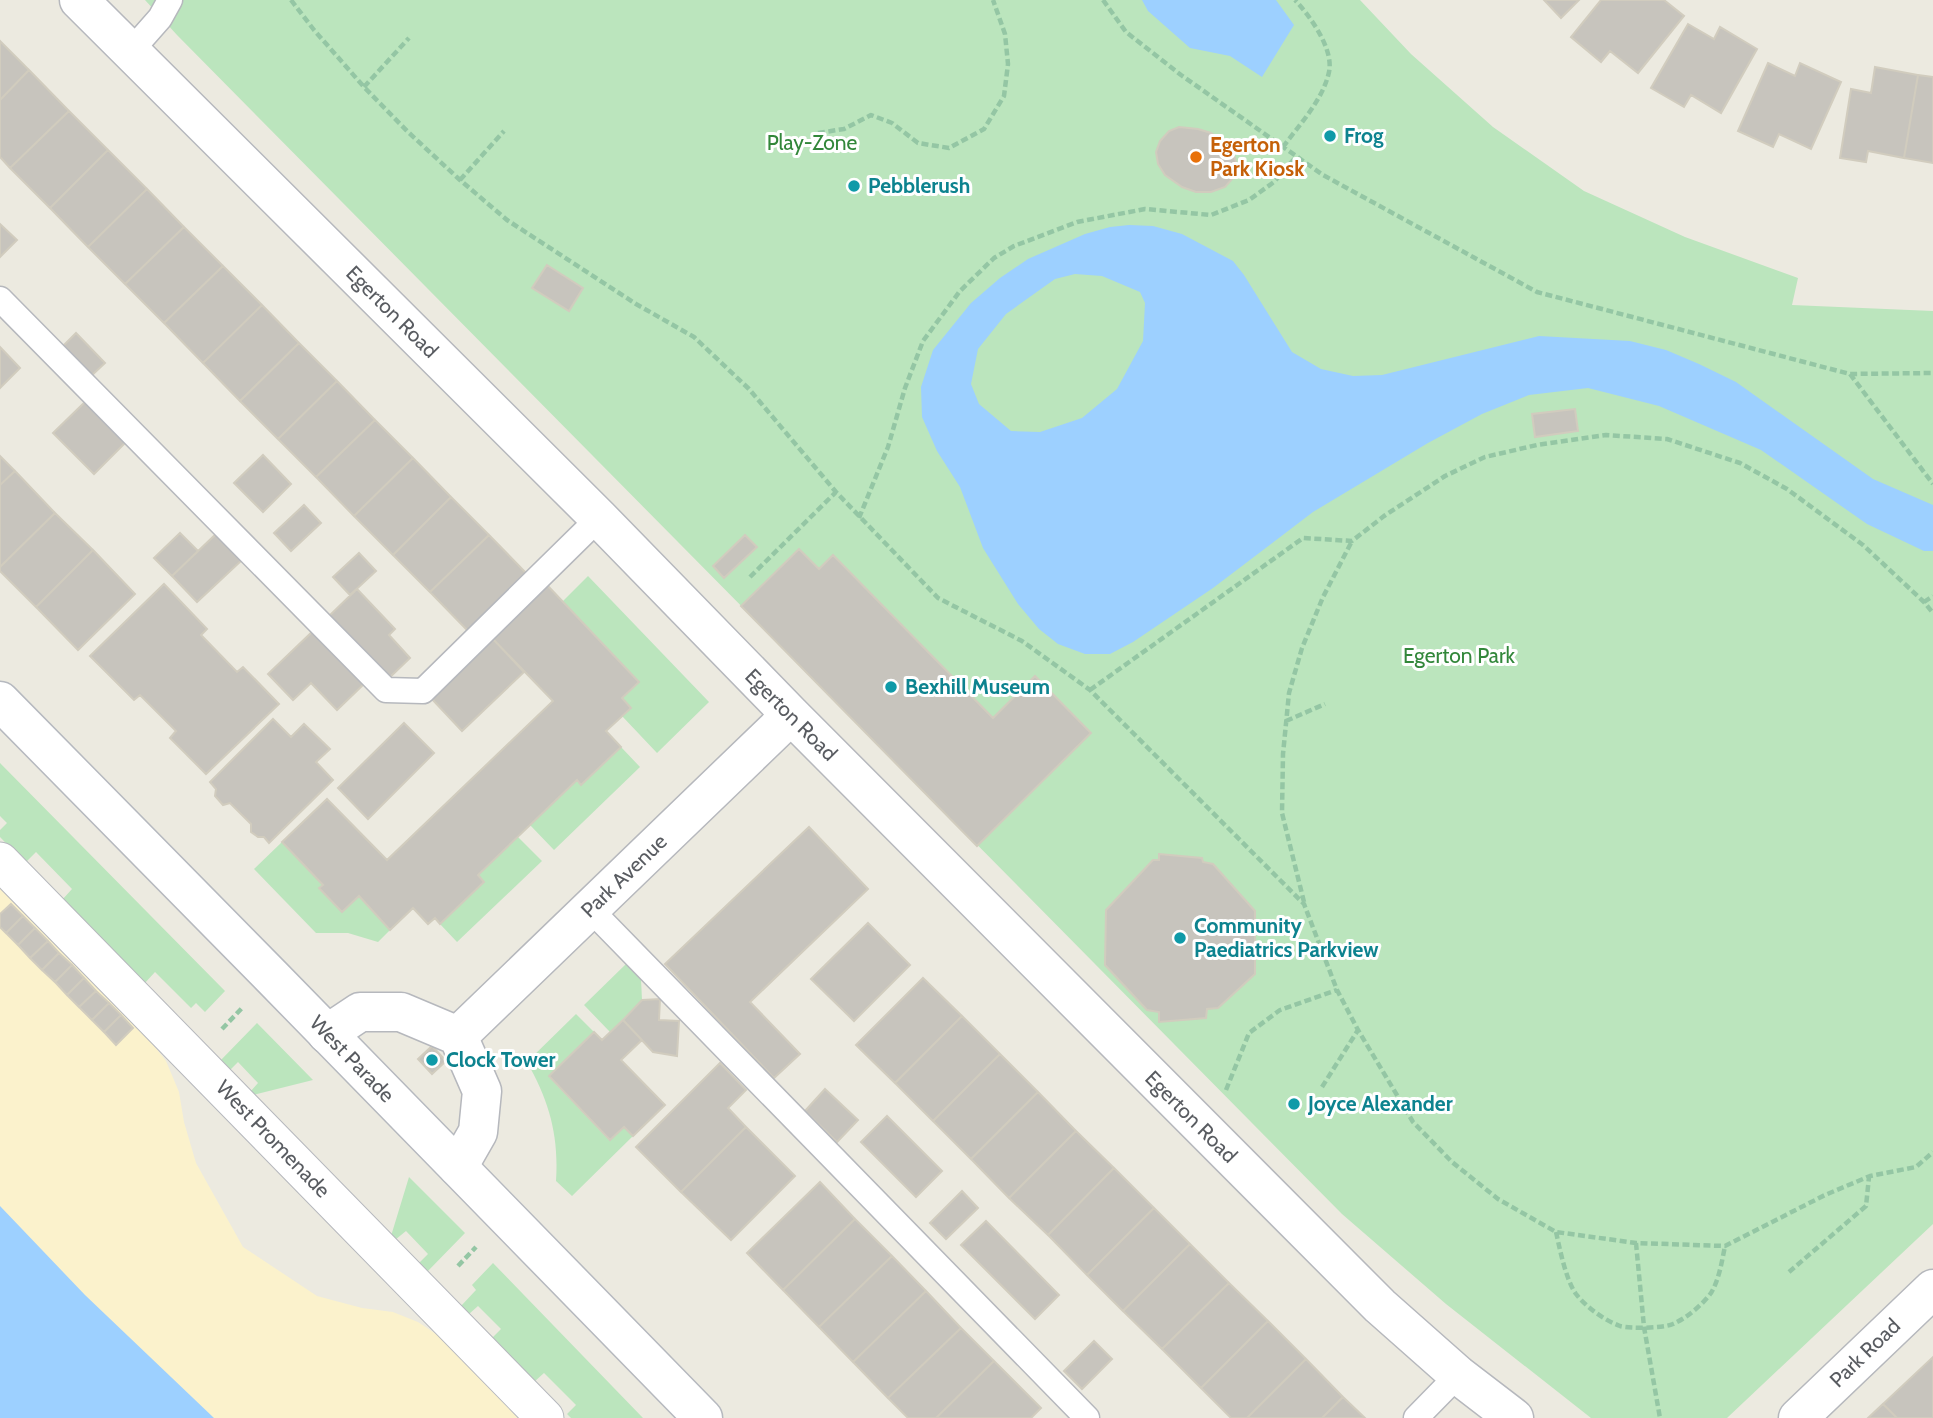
<svg xmlns="http://www.w3.org/2000/svg" width="1933" height="1418" font-family="Cabin,sans-serif">
  <style>
    .green { fill: #bbe5bd }
    .sand { fill: #fbf2cc }
    .water { fill: #9dd0ff; fill-rule: evenodd }
    .building { fill: #c7c4bd; stroke: #d1ccbe; stroke-width: 2 }
    .lines { fill: none; stroke-linecap: round; stroke-linejoin: round }
    .service-casing { stroke: #b6b8bd; stroke-width: 27 }
    .pedestrian-casing { stroke: #b6b8bd; stroke-width: 39 }
    .minor-casing { stroke: #b6b8bd; stroke-width: 41 }
    .secondary-casing { stroke: #b6b9bf; stroke-width: 41 }
    .path { stroke: #94c6a4; stroke-width: 4.5; stroke-dasharray: 7 3.5; stroke-linecap: butt }
    .service { stroke: #fff; stroke-width: 24 }
    .pedestrian { stroke: #fff; stroke-width: 37 }
    .minor { stroke: #fff; stroke-width: 38 }
    .secondary { stroke: #fff; stroke-width: 38 }
    .culture-dot { fill: #0f9aa8; stroke: #fff; stroke-width: 2.5 }
    .food-dot { fill: #e8710a; stroke: #fff; stroke-width: 2.5 }
    .labels { text-anchor: middle; stroke-width: 6; stroke-linejoin: round; paint-order: stroke }
    .culture-label { font-size: 21px; font-weight: bold; fill: #0d838f; stroke: #fff; text-anchor: start }
    .park-label { font-size: 21px; fill: #32873a; stroke: #fff }
    .food-label { font-size: 21px; font-weight: bold; fill: #c56008; stroke: #fff; text-anchor: start }
    .street-label { font-size: 21px; fill: #595c61; stroke: #fff }
  </style>
  <rect width="100%" height="100%" fill="#eceae0"/>
  <path class="green" d="M145,0h1215l51,54 82,73 91,64 101,46 113,41 -6,27 141,6v913l-206,194h-136l-145,-114 -104,-90 -1165,-1179z
    M588,576l121,126 -52,51 -35,-37 9,-8 -9,-10 16,-15 -76,-81z
    M621,747l19,20 -86,83 -24,-25 47,-45 4,5z
    M0,763l225,228 -20,21 -9,-9 -5,5 -36,-36 -11,12 -82,-84 10,-11 -36,-37 -11,11 -25,-26v-7l7,-7 -7,-7z
    M518,837l24,24 -85,81 -17,-18 43,-42 -5,-7z
    M282,842l41,43 -4,4 23,23 17,-16 31,34 -12,12 -30,-9h-32l-62,-64z
    M626,964l15,15 1,21 -32,32 -26,-27z
    M576,1014l18,18 -45,45 60,63 15,-13 9,9 -61,60 -16,-15c3,-46 -7,-80 -29,-119z
    M257,1023l56,57 -60,15 -3,-3 8,-9 -20,-21 -9,9 -9,-10z
    M409,1177l56,56 -38,39 -8,-9 9,-9 -22,-23 -11,9 -4,-4z
    M493,1263l150,155h-72l-4,-4 9,-9 -32,-32 -10,9 -42,-44 9,-9 -23,-23 -9,8 -8,-8 15,-16 -4,-5z"/>
  <path class="sand" d="M0,886l141,143 25,32 13,31 5,30 12,41 47,84 74,49 45,12 31,4 25,10 24,16 76,80h-518z"/>
  <path class="water" d="M1142,0h134l18,25 -32,52 -32,-21 -40,-8 -42,-37z
    M1129,225l24,1 29,8 51,27 11,14 48,77 29,17 32,7 29,-1 157,-39 91,5 36,9 33,14 37,18 137,97 60,26v46h-9l-57,-27 -106,-74 -102,-44 -71,-18 -59,7 -47,19 -54,29 -115,69 -100,76 -80,54 -23,12h-25l-27,-10 -19,-15 -21,-25 -35,-56 -23,-61 -23,-36 -15,-34 -1,-30 12,-37 38,-47 29,-25 28,-19 57,-25 25,-7zM1075,274l27,2 38,16 5,11 -2,38 -26,48 -35,29 -42,14 -29,-1 -32,-27 -8,-20 7,-35 28,-35 49,-35z
    M0,1206l85,89 129,123h-214z"/>
  <path class="building" d="M1544,0h35l-18,18z
    M1601,0h63l20,16 -46,57 -28,-22 -9,11 -30,-25z
    M1688,24l26,15 6,-12 37,22 -36,64 -30,-18 -7,12 -33,-19z
    M0,41l29,29 -29,30z
    M1768,63l27,13 5,-13 41,19 -30,67 -32,-15 -6,13 -35,-16z
    M1875,67l43,8 -14,83 -36,-7 -2,11 -26,-4 11,-69 20,4z
    M29,70l40,41 -59,57 -10,-11v-57z
    M1918,75l15,2v86l-29,-5z
    M69,111l39,39 -58,58 -40,-40z
    M1179,127l19,2 13,4 14,10 8,9 3,10 -2,15 -9,10 -14,5h-15l-14,-5 -17,-12 -7,-11 -2,-12 4,-11 9,-10z
    M108,150l39,39 -59,58 -38,-39z
    M147,189l37,38 -59,57 -37,-37z
    M0,224l17,16 -17,17z
    M184,227l39,39 -59,57 -39,-39z
    M547,265l36,23 -14,23 -37,-23z
    M223,266l39,39 -59,58 -39,-40z
    M262,305l37,38 -59,58 -37,-38z
    M76,333l29,30 -14,13 -29,-29z
    M299,343l38,38 -59,58 -38,-38z
    M0,347l20,21 -20,20z
    M337,381l38,39 -59,57 -38,-38z
    M86,401l40,41 -32,32 -41,-41z
    M1575,409l3,22 -43,6 -3,-23z
    M375,420l38,38 -59,58 -38,-39z
    M263,455l28,29 -28,28 -29,-29z
    M0,456l15,15 -15,14z
    M413,458l38,39 -58,58 -39,-39z
    M15,471l40,42 -55,54v-82z
    M451,497l38,38 -59,57 -37,-37z
    M304,505l17,18 -30,28 -17,-18z
    M55,513l38,37 -57,57 -36,-36v-4z
    M180,533l18,18 -26,25 -18,-18z
    M217,533l25,27 -45,42 -25,-26z
    M489,535l38,39 -58,58 -39,-40z
    M745,535l12,12 -33,31 -11,-12z
    M799,549l20,20 14,-14 160,163 42,-42 56,57 -114,113 -236,-240z
    M93,550l42,44 -57,56 -42,-43z
    M359,553l17,18 -26,24 -17,-18z
    M164,584l43,45 -6,6 36,37 6,-5 36,37 -73,70 -36,-36 6,-7 -36,-36 -6,5 -44,-44z
    M547,585l92,97 -17,16 9,10 -25,23 15,16 -40,38 -4,-5 -99,95 6,7 -44,42 -5,-6 -7,6 -15,-16 -23,22 -31,-34 -17,16 -23,-24 4,-3 -41,-43 45,-43 60,61 166,-159 -61,-63z
    M357,589l38,40 -6,6 21,23 -22,21 -59,-63z
    M313,631l51,53 -27,26 -26,-27 -18,17 -25,-26z
    M492,638l32,34 -62,59 -32,-34z
    M273,719l18,18 13,-13 26,25 -14,13 17,18 -64,63 -5,-6h-6l-7,-5v-8l-21,-21 -7,2 -8,-9 1,-7 -6,-7z
    M404,723l30,30 -66,66 -30,-31z
    M809,827l59,62 -118,113 50,52 -26,24 -109,-114z
    M1159,854l43,4 1,4 10,2 42,47v63l-37,34 -11,1 -1,9 -47,4v-10l-12,-2 -42,-45 1,-55 47,-50h6z
    M11,904l12,12 -17,17 -6,-6v-13z
    M23,916l12,12 -17,17 -12,-12z
    M868,923l42,42 -56,56 -43,-42z
    M35,928l13,13 -18,17 -12,-13z
    M48,941l11,12 -17,17 -12,-12z
    M59,953l13,12 -17,17 -13,-12z
    M72,965l12,13 -17,17 -12,-13z
    M84,978l12,13 -17,16 -12,-12z
    M923,978l39,38 -67,67 -39,-38z
    M96,991l13,12 -17,17 -13,-13z
    M660,999l-1,21 20,1 -2,35 -24,-4 -30,-32 19,-20z
    M109,1003l12,12 -17,17 -12,-12z
    M121,1015l12,13 -17,17 -12,-13z
    M962,1016l38,38 -67,67 -38,-38z
    M623,1020l19,20 -21,20 44,45 -32,31 -9,-9 -14,13 -61,-64 45,-44 8,8z
    M432,1046l14,15 -14,13 -14,-15z
    M1000,1054l38,38 -67,67 -38,-38z
    M720,1063l26,27 -18,18 18,19 -65,65 -45,-45z
    M825,1089l33,31 -21,22 -32,-31z
    M1038,1092l38,39 -67,67 -38,-39z
    M887,1116l55,55 -26,26 -55,-55z
    M746,1127l49,49 -64,64 -50,-48z
    M1076,1131l38,37 -66,67 -39,-37z
    M1114,1168l40,40 -67,67 -39,-40z
    M820,1182l35,37 -72,71 -36,-37z
    M962,1191l16,17 -32,31 -16,-16z
    M1154,1208l36,36 -67,67 -36,-36z
    M855,1219l37,37 -73,71 -36,-37z
    M986,1221l73,74 -24,24 -74,-74z
    M1190,1244l39,39 -67,66 -39,-38z
    M892,1256l34,35 -73,71 -34,-35z
    M1229,1283l39,38 -67,67 -39,-39z
    M926,1291l35,37 -73,70 -35,-36z
    M1268,1321l38,38 -59,59h-16l-30,-30z
    M961,1328l33,33 -58,57h-28l-20,-20z
    M1094,1341l18,18 -30,30 -18,-18z
    M1933,1357v61h-36l-14,-14z
    M1306,1359l37,38 -21,21h-75z
    M994,1361l47,47 -10,10h-95z
    M1343,1397l22,21h-43z
    M1883,1404l14,14h-29z"/>
  <g class="lines">
    <defs>
      <path id="service" d="M130,52l30,-34 10,-18
        M0,299l386,391 37,1 176,-173
        M590,909l497,509
        M1416,1418l42,-43"/>
      <path id="pedestrian" d="M0,861l545,557"/>
      <path id="minor" d="M79,0l520,518 192,197 589,591 78,69 56,43
        M327,1034l33,-22h41l57,24 24,55 -4,41 -20,35
        M458,1036l333,-321
        M1798,1418l135,-129"/>
      <path id="secondary" d="M0,701l272,276 431,441"/>
    </defs>
    <use href="#service" class="service-casing"/>
    <use href="#pedestrian" class="pedestrian-casing"/>
    <use href="#minor" class="minor-casing"/>
    <use href="#secondary" class="secondary-casing"/>
    <path class="path" d="M291,0l23,30 50,57 43,44 53,49 47,40 129,84 58,33 55,52 87,103 102,106 84,43 68,49 214,214 33,86 21,40 55,92 39,40 46,37 58,33 80,11 89,3 100,-51 45,-19 46,-9 17,-15
      M1103,0l23,32 55,43 142,100 214,117 313,82 83,-1
      M364,87l45,-49
      M818,133l26,-4 27,-14 21,8 26,20 31,5 35,-19 20,-33 4,-32 -3,-30 -12,-34
      M1283,147c16,-22 40,-47 46,-75 5,-23 -19,-56 -34,-72
      M460,180l44,-49
      M1850,374l83,110
      M859,518l29,-71 17,-59 18,-47 37,-50 34,-33 20,-12 63,-24 68,-13 66,6 38,-15 25,-18 22,-25
      M750,577l86,-85
      M1924,602l9,-6
      M1090,690l213,-152 49,3 32,-25 61,-40 40,-19 52,-12 69,-10 61,4 73,24 47,26 76,56 61,57 9,11
      M1286,721l39,-17
      M1304,902l-22,-89 1,-59 6,-61 13,-45 21,-51 29,-56
      M222,1029l21,-22
      M1322,1087l36,-57
      M1226,1090l23,-57 31,-23 57,-20
      M1556,1232c4,18 10,48 20,62 10,13 28,26 44,32 10,3 44,2 53,-2 14,-6 30,-20 38,-31 8,-13 11,-32 14,-47
      M1636,1243l8,84 16,91
      M458,1266l18,-19
      M1789,1272l77,-66 3,-29"/>
    <use href="#service" class="service"/>
    <use href="#pedestrian" class="pedestrian"/>
    <use href="#minor" class="minor"/>
    <use href="#secondary" class="secondary"/>
  </g>
  <g class="culture-dot">
    <circle cx="1330" cy="136" r="7"/>
    <circle cx="854" cy="186" r="7"/>
    <circle cx="891" cy="687" r="7"/>
    <circle cx="1180" cy="938" r="7"/>
    <circle cx="432" cy="1060" r="7"/>
    <circle cx="1294" cy="1104" r="7"/>
  </g>
  <circle class="food-dot" cx="1196" cy="157" r="7"/>
  <g class="labels">
    <g class="culture-label">
      <text x="1344" y="143">Frog</text>
      <text x="868" y="193">Pebblerush</text>
      <text x="905" y="694">Bexhill Museum</text>
      <text x="1194" y="933">Community<tspan x="1194" dy="24">Paediatrics Parkview</tspan></text>
      <text x="446" y="1067">Clock Tower</text>
      <text x="1308" y="1111">Joyce Alexander</text>
    </g>
    <g class="park-label">
      <text x="812" y="150">Play-Zone</text>
      <text x="1459" y="663">Egerton Park</text>
    </g>
    <g class="food-label">
      <text x="1210" y="152">Egerton<tspan x="1210" dy="24">Park Kiosk</tspan></text>
    </g>
    <g class="street-label">
      <text transform="translate(392 312) rotate(45)" y="7">Egerton Road</text>
      <text transform="translate(791 715) rotate(45)" y="7">Egerton Road</text>
      <text transform="translate(624 876) rotate(-44)" y="7">Park Avenue</text>
      <text transform="translate(352 1059) rotate(46)" y="7">West Parade</text>
      <text transform="translate(1191 1117) rotate(45)" y="7">Egerton Road</text>
      <text transform="translate(273 1139) rotate(46)" y="7">West Promenade</text>
      <text transform="translate(1865 1353) rotate(-44)" y="7">Park Road</text>
    </g>
  </g>
</svg>
